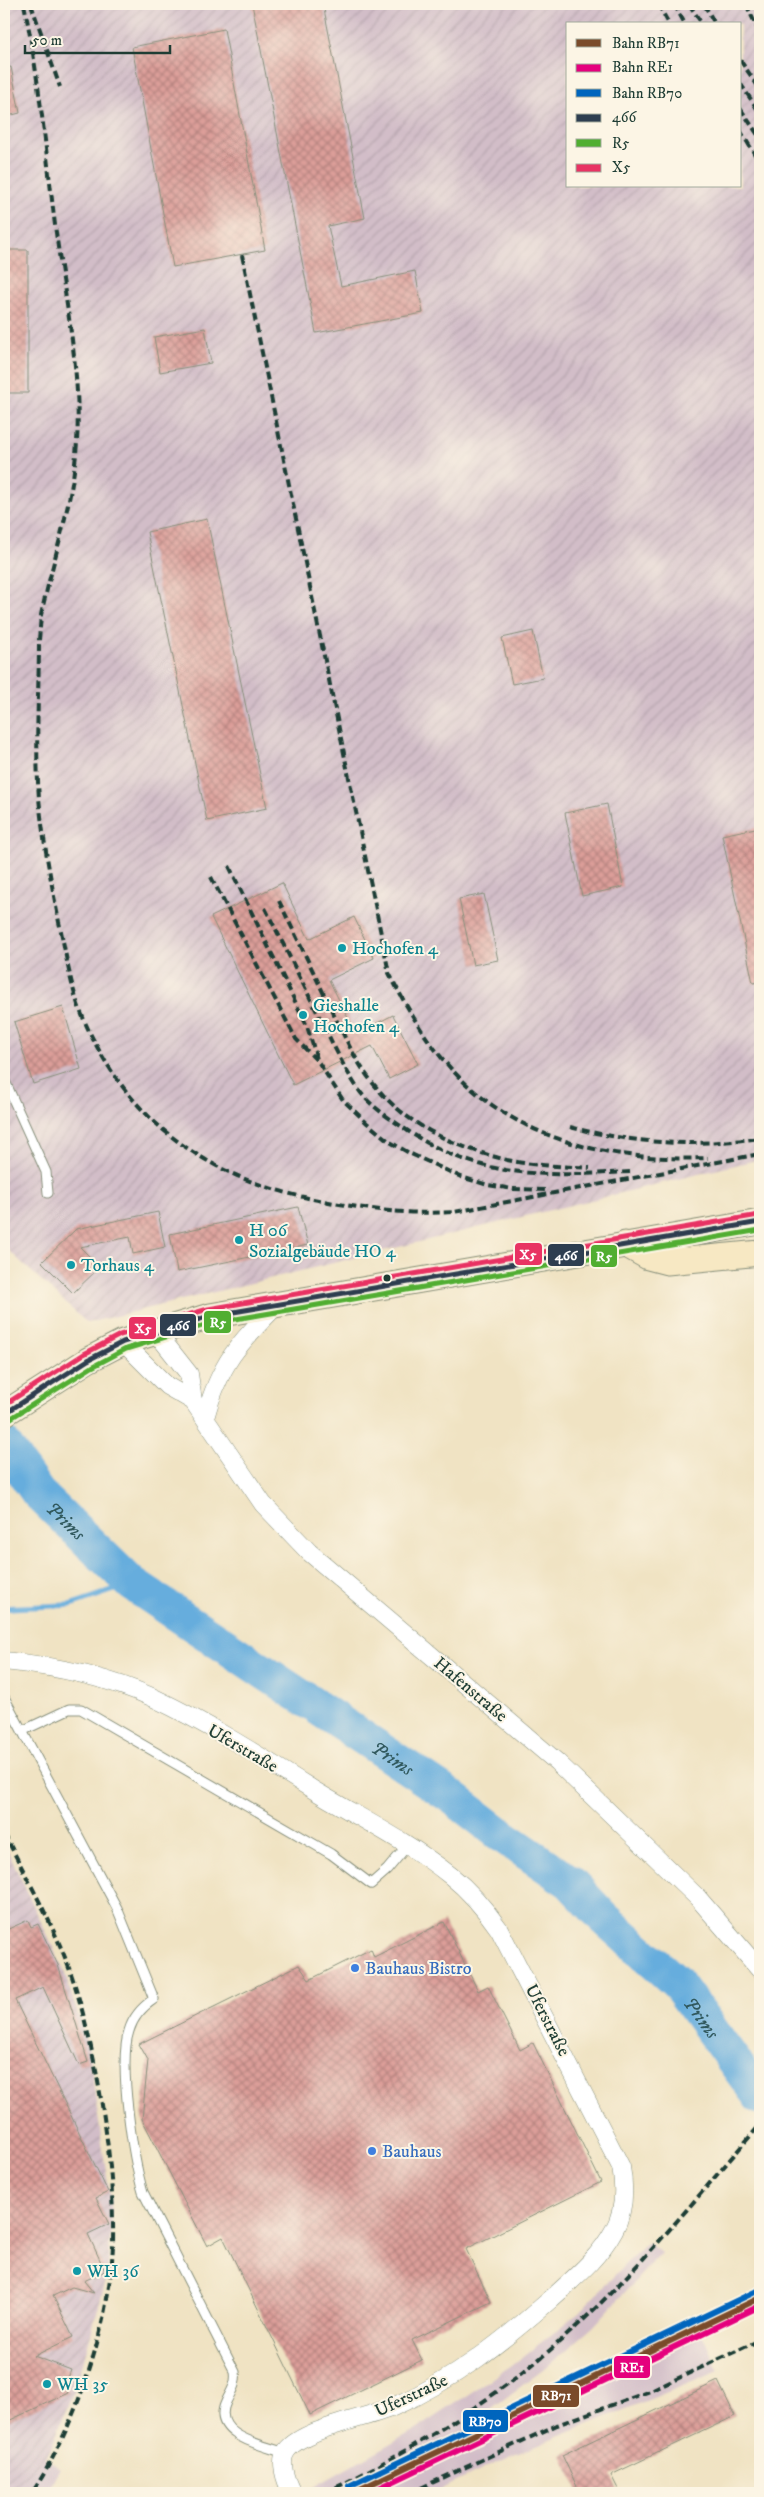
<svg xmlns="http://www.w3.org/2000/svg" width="764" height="2497" font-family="'IM FELL DW Pica',serif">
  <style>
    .industrial { fill: url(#industrial-furrows); fill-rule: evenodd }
    .railway { fill: #d2bdc8 }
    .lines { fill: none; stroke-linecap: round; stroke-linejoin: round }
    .stream { stroke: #66addd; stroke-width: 5.5 }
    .river { stroke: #66addd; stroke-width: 35 }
    .building { fill: url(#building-cross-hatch) }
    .service-casing { stroke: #88907c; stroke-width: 11 }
    .minor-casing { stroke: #88907c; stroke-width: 19 }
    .secondary-casing { stroke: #88907c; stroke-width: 27 }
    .service { stroke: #fff; stroke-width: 9 }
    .minor { stroke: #fff; stroke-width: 18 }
    .secondary { stroke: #f7e8c3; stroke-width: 25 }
    .rail { stroke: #1f3d34; stroke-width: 4; stroke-dasharray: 8 4; stroke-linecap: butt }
    .bus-1-casing { stroke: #fcf5e5; stroke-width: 9 }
    .bus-2-casing { stroke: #fcf5e5; stroke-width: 9 }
    .bus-3-casing { stroke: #fcf5e5; stroke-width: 9 }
    .bus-1 { stroke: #2e3e50; stroke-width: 5 }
    .bus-2 { stroke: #51ae31; stroke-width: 5 }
    .bus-3 { stroke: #e83363; stroke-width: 5 }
    .rail-1-casing { stroke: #fcf5e5; stroke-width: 10 }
    .rail-2-casing { stroke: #fcf5e5; stroke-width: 10 }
    .rail-3-casing { stroke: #fcf5e5; stroke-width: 10 }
    .rail-1 { stroke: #7a4b2a; stroke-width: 6 }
    .rail-2 { stroke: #e5007d; stroke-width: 6 }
    .rail-3 { stroke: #0065bd; stroke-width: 6 }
    .culture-dot { fill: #0f9aa8; stroke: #fcf5e5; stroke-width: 2 }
    .bus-dot { fill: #1f3d34; stroke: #fcf5e5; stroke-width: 2 }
    .shop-dot { fill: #3f7fe0; stroke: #fcf5e5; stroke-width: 2 }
    .labels { text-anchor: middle; stroke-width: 4; stroke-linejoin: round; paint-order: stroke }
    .culture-label { font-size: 18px; fill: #0d838f; stroke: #fcf5e5; text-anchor: start }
    .street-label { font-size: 18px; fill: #1f3d34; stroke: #fcf5e5 }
    .shop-label { font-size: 18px; fill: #366cbe; stroke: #fcf5e5; text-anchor: start }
    .water-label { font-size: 19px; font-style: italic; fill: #31595e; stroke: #fcf5e5 }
    .line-badge { stroke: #fcf5e5; stroke-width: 2 }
    .badge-label { font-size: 14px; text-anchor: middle; font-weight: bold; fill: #fff }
  </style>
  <defs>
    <pattern id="industrial-furrows" width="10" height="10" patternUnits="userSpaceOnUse" patternTransform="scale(1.25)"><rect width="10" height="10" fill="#d2bdc8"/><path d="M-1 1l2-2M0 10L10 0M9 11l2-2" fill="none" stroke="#b4a3ac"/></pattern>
    <pattern id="building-cross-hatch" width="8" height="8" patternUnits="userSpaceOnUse" patternTransform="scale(1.25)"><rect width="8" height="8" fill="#dc9e99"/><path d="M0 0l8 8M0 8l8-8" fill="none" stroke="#b2827e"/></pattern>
  </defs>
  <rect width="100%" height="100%" fill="#fcf5e5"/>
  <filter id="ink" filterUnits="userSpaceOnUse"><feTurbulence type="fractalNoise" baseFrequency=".02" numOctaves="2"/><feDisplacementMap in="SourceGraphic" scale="10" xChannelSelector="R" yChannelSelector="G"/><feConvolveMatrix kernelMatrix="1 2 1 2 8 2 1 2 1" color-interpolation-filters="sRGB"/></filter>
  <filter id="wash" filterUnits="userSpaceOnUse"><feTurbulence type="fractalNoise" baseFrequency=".0096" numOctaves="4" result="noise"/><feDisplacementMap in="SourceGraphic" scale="20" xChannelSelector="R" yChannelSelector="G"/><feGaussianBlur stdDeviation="1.12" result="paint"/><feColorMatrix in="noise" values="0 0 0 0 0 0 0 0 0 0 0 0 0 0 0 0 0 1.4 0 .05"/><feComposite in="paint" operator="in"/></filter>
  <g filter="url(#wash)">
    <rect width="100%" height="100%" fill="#f0e3c3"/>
    <path class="industrial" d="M4,4h756v1155l-673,164 -83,-77zM568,24h172v162h-172z
      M4,1843l60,128 24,76 24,165 -5,64 -29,104 -28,70 -29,43h-17z"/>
    <path class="railway" d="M647,2242l14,11 -68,74 -50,43 -63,47 4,4 210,-104 25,54 -203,83 -83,39h-116l-3,-6 101,-57 97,-65 62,-48z
      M44,2458l16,10 -15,25h-24z"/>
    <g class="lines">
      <path class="stream" d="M4,1608l66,-3 62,-21"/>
      <path class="river" id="s1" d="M4,1444l34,49 94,91 320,213 52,40 66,45 34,36 73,65 83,114"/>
    </g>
    <g id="blocks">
      <path class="building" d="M252,4h71l42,214 -37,8 13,60 74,-15 8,42 -107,20z
        M224,29l41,221 -92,17 -41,-220z
        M11,67l9,46 -16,4v-49z
        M4,250h24v143h-24z
        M205,328l6,35 -51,9 -6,-35z
        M207,519l60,289 -60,13 -60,-289z
        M533,631l10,47 -31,6 -10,-46z
        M607,804l16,83 -41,9 -17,-83z
        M760,827v155l-7,1 -31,-148z
        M282,883l27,56 45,-22 20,41 -45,22 27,54 37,-19 25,49 -29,15 -17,-33 -79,39 -82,-168z
        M484,894l14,66 -25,5 -14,-66z
        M63,1007l18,62 -48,15 -19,-62z
        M298,1207l10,38 -131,27 -7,-38z
        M158,1212l7,35 -32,7 -3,-17 -50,10 20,20 -27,26 -31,-31 34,-33z
        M28,1920l3,7 7,-3 20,41 30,97 -9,3 -36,-78 -28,13 93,192 -12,6 13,26 -21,10 17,37 -21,10 10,12 -22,-6 -19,9 20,41 -39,19 37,14 -6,16 3,7 -64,30v-492z
        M444,1922l34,69 10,-5 32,64 13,-7 68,139 -135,67 25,53 -79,38 10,20 -112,55 -87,-178 -16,9 -65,-127 6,-59 -9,-16 160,-79 10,15 62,-31 3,8z
        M718,2381l17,35 -124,59 9,18h-40l-18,-38z"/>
    </g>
  </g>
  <g filter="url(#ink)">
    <use href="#blocks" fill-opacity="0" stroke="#88907c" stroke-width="1"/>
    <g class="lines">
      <defs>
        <path id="service" d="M4,1079l42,93 2,21
          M4,1697l113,211 37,91c-12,8 -21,18 -25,32 -11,32 4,127 14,161l92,180c2,12 -4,19 -9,30 -16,34 37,43 59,51
          M22,1731l47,-22h12l250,145 40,30 16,-14 20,-24"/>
        <path id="minor" d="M155,1331l34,43 4,27
          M123,1342l44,44 26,15 70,103 46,48 248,210 141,136 62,72
          M205,1418c15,-55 33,-74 72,-113
          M4,1661c50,5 104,16 150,37 55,26 107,59 158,91 46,28 97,53 139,87 19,15 34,33 48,53l122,238c4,22 4,43 -7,63 -15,28 -40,48 -63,69 -49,43 -97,81 -156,107 -26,12 -91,22 -108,44 -9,11 -1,32 5,43"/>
        <path id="secondary" d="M625,1244l23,13 19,5 93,-9
          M4,1414l84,-54 35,-18 87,-26 550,-94"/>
      </defs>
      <use href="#service" class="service-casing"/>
      <use href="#minor" class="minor-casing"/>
      <use href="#secondary" class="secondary-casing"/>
      <use href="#service" class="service"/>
      <use href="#minor" class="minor"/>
      <use href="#secondary" class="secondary"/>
      <path class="rail" d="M24,4c15,73 22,147 31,221 10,79 30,158 20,238 -6,51 -23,101 -34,152l-2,25c0,50 -4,108 0,158 4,42 12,83 20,124 7,31 11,64 23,93 43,104 124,163 231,184 50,10 90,16 141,13l306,-58
        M31,4l29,83
        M658,4l11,20
        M674,4l11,20
        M689,4l13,20
        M704,4l11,20
        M746,4l14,30
        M740,60l20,29
        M740,83l20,30
        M740,108l20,30
        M740,130l20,33
        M242,255l147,718c15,29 31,58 52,84 66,82 166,105 267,101
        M229,866l78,160 10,33
        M211,877l85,162 23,24 24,37 24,23 23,19 21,12 50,23 27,8 25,4 32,1
        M279,901c17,35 34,70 51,106 14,28 26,57 47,81 33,40 82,60 130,72 27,6 56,6 83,8
        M265,908c19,37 37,74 56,112 12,24 24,51 40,73 12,15 31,27 47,38 74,49 137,45 222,41
        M570,1127c66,17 122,20 190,11
        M4,1833c20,40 43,80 60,122 15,37 24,77 32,116 11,58 18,114 17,173 -3,81 -37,182 -81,249
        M325,2493c93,-46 181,-99 257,-172 64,-60 120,-130 178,-196
        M410,2493l147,-68 96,-35 107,-50"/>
      <defs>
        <path id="bus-1" d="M4,1414l84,-54 35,-18 87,-26 550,-94"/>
        <path id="bus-2" d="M8,1420l84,-53 34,-18 86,-26 548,-93"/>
        <path id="bus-3" d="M4,1405l80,-51 36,-19 88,-26 551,-94"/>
      </defs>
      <use href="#bus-1" class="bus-1-casing"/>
      <use href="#bus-2" class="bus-2-casing"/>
      <use href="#bus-3" class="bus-3-casing"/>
      <use href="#bus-1" class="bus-1"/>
      <use href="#bus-2" class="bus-2"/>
      <use href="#bus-3" class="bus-3"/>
      <defs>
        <path id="rail-1" d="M352,2493l408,-195"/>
        <path id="rail-2" d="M369,2493l391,-187"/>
        <path id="rail-3" d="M349,2486l408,-195"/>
      </defs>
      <use href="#rail-1" class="rail-1-casing"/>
      <use href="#rail-2" class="rail-2-casing"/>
      <use href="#rail-3" class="rail-3-casing"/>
      <use href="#rail-1" class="rail-1"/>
      <use href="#rail-2" class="rail-2"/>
      <use href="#rail-3" class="rail-3"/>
    </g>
  </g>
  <g class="culture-dot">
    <circle cx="342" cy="948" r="5"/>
    <circle cx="303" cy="1015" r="5"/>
    <circle cx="239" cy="1240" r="5"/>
    <circle cx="71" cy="1265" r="5"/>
    <circle cx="77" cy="2271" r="5"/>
    <circle cx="47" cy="2384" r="5"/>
  </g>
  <circle class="bus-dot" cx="387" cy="1278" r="4.5"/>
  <g class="shop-dot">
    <circle cx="355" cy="1968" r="5"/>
    <circle cx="372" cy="2151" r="5"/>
  </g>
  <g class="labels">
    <g class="culture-label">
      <text x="352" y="954">Hochofen 4</text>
      <text x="313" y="1011">Gieshalle<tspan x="313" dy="21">Hochofen 4</tspan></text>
      <text x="249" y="1236">H 06<tspan x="249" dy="21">Sozialgebäude HO 4</tspan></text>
      <text x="81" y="1271">Torhaus 4</text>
      <text x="87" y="2277">WH 36</text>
      <text x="57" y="2390">WH 35</text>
    </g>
    <g class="street-label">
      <text transform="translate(471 1689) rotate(40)" y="6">Hafenstraße</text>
      <text transform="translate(243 1748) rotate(30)" y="6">Uferstraße</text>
      <text transform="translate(548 2020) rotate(63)" y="6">Uferstraße</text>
      <text transform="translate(411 2395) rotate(-25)" y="6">Uferstraße</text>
    </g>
    <g class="shop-label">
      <text x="365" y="1974">Bauhaus Bistro</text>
      <text x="382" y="2157">Bauhaus</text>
    </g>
    <g class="water-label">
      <text dy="7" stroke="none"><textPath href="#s1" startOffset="99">Prims</textPath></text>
      <text dy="7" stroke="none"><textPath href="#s1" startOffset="504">Prims</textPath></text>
      <text dy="7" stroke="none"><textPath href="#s1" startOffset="910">Prims</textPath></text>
    </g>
  </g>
  <g class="line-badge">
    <rect x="514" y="1242" width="29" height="24" rx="5" fill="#e83363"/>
    <rect x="547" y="1243" width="38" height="24" rx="5" fill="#2e3e50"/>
    <rect x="590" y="1244" width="28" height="24" rx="5" fill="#51ae31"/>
    <rect x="203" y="1310" width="29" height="24" rx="5" fill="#51ae31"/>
    <rect x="159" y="1313" width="38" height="24" rx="5" fill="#2e3e50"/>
    <rect x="128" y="1316" width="29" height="24" rx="5" fill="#e83363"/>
    <rect x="613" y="2355" width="38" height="24" rx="5" fill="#e5007d"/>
    <rect x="532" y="2384" width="48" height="24" rx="5" fill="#7a4b2a"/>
    <rect x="462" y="2409" width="47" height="24" rx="5" fill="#0065bd"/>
  </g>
  <g class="badge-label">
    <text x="528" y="1259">X5</text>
    <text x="566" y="1260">466</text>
    <text x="604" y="1261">R5</text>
    <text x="218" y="1327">R5</text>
    <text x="178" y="1330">466</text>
    <text x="143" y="1333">X5</text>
    <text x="632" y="2372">RE1</text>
    <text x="556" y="2400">RB71</text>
    <text x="485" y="2426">RB70</text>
  </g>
  <rect width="764" height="2497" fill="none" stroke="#fcf5e5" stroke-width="20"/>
  <rect x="566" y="22" width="175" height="165" fill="#fcf5e5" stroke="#a4ab9e"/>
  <rect x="576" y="39" width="25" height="8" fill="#7a4b2a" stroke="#a4ab9e"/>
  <text x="612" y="48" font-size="15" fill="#1f3d34">Bahn RB71</text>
  <rect x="576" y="64" width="25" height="8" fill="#e5007d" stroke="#a4ab9e"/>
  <text x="612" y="72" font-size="15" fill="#1f3d34">Bahn RE1</text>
  <rect x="576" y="89" width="25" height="8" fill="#0065bd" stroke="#a4ab9e"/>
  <text x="612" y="98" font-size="15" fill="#1f3d34">Bahn RB70</text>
  <rect x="576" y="114" width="25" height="8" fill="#2e3e50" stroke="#a4ab9e"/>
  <text x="612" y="122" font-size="15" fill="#1f3d34">466</text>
  <rect x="576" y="139" width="25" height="8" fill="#51ae31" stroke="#a4ab9e"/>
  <text x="612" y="148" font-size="15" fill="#1f3d34">R5</text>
  <rect x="576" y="164" width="25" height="8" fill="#e83363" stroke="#a4ab9e"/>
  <text x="612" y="172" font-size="15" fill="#1f3d34">X5</text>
  <path d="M25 45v8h145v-8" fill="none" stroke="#1f3d34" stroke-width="2.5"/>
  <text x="32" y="45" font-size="15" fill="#1f3d34" stroke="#fcf5e5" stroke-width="4" paint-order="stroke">50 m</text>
</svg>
